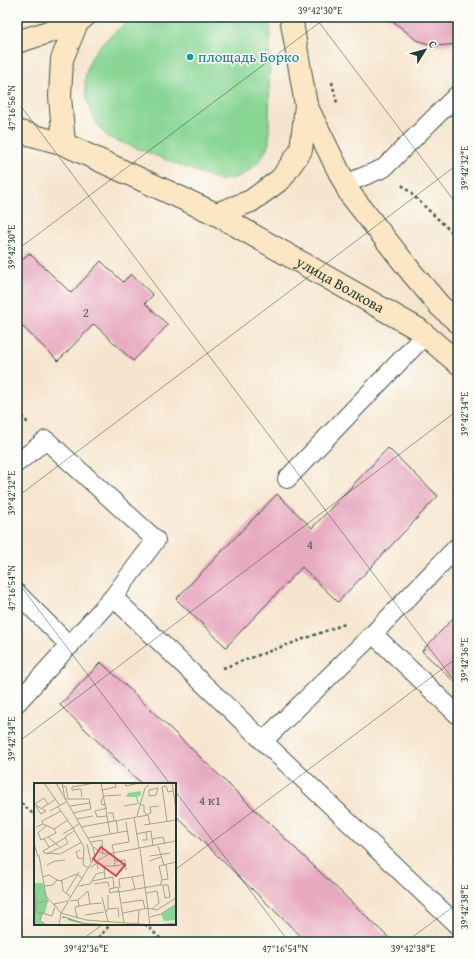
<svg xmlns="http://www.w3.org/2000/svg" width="475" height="959" font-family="'Gentium Book Plus',serif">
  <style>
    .green { fill: #88d594; stroke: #548964 }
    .building { fill: #e7a9c0 }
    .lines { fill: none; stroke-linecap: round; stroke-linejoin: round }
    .lane-casing { stroke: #3f564b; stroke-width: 20 }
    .secondary-casing { stroke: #3f564b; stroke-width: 24 }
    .path { stroke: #3f564b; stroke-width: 2.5; stroke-dasharray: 3 3; stroke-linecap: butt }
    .lane { stroke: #fff; stroke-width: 18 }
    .secondary { stroke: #fce6c4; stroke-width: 22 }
    .ticks { fill: none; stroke: #1f3d34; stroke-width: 1; stroke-opacity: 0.45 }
    .culture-dot { fill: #0f9aa8; stroke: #fdfcf7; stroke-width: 1.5 }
    .labels { text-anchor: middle; stroke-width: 3; stroke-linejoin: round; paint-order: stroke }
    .number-label { font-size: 13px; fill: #515857 }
    .culture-label { font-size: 15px; fill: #0d838f; stroke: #fdfcf7; text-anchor: start }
    .street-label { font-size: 15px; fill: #1f3d34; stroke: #fdfcf7 }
    .inset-road { fill: none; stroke: #a0a290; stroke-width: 1 }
    .view { fill: #d1495b; fill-opacity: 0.15; stroke: #d1495b; stroke-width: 2 }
    .inset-edge { fill: none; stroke: #1f3d34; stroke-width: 2 }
    .neatline { fill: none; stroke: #1f3d34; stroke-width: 1.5 }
    .ticks-label { font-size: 10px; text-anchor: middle; fill: #1f3d34 }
  </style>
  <rect width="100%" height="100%" fill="#fdfcf7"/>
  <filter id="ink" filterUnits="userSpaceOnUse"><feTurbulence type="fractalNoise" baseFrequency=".025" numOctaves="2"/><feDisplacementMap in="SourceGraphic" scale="8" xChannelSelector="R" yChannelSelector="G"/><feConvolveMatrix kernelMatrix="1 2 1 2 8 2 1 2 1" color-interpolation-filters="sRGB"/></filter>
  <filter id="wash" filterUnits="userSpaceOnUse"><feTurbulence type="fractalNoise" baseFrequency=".012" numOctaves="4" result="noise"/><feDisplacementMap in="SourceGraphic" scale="16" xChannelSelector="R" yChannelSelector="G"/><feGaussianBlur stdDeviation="0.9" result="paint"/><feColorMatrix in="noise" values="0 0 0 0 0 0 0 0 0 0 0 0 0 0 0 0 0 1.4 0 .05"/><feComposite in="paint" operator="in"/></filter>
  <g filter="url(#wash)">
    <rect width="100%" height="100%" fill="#f6e5ce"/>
    <path class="green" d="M133,17h137l-1,126c-8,22 -27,38 -51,37l-110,-43c-21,-20 -32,-59 -13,-85 9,-13 26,-24 38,-35z"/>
    <g id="blocks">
      <path class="building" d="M388,17h70v27l-22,2 -20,-6z
        M29,253l42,40 30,-32 22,21 8,-8 22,21 -8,8 23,22 -35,36 -39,-37 -36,37 -41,-40v-55z
        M388,448l50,48 -100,106 -36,-35 -76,80 -50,-48 101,-105 35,34z
        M458,613v72l-36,-34z
        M101,662l292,280h-86l-132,-127v-31h-33l-82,-79z"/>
    </g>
  </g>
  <g filter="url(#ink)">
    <use href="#blocks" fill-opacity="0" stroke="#3f564b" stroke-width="1"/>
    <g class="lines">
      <defs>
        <path id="lane" d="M345,184l39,-16 74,-74
          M17,463l29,-23 110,100 -43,57 150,144
          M287,479l138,-144
          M458,546l-85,88 -110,107 195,185
          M17,593l53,53
          M373,634l85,81
          M17,703l96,-106"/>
        <g id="secondary">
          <path d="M17,42l60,-19"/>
          <path d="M306,105l44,89 62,79 28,33 18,16"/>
          <path id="s1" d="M17,131l47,13 152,70 202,115 40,34"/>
          <path d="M64,144l-4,-48 2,-37 15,-36 7,-6"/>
          <path d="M216,214l35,-13 30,-22 20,-29 5,-45 -15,-88"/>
        </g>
      </defs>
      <use href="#lane" class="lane-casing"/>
      <use href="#secondary" class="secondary-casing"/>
      <path class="path" d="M332,82l5,21
        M402,185l56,53
        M17,412l11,11
        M223,668l122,-44
        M17,799l18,17
        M145,924l19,18
        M94,942l17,-18"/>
      <use href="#lane" class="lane"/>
      <use href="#secondary" class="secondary"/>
    </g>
  </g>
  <path class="ticks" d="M315,17l143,189M17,101l441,585M17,250l310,-233M17,497l441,-333M17,581l153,203M17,743l441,-333M175,791l114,151M175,870l283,-213M79,942l24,-18M406,942l52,-39"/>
  <circle class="culture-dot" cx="190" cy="57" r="4"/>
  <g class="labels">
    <g class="number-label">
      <text x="86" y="317">2</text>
      <text x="310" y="549">4</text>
      <text x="210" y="805">4 к1</text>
    </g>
    <g class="culture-label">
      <text x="198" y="62">площадь Борко</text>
    </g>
    <g class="street-label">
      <text dy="5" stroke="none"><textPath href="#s1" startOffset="359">улица Волкова</textPath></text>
    </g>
  </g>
  <g transform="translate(34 783)">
    <rect width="142" height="142" fill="#f6e5ce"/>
    <path d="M107,8v4l-4,2 2,5h-2l-1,-5h-10l2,-4zM0,100h9l5,17 -3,14 -2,-1 -3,8 7,4h-13zM141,122l1,15 -12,1 -3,-7z" fill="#88d594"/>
    <path d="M29,133l21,7 38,2h-35l-19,-5 -1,-2h-5z" fill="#6eb67e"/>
    <path class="inset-road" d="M10,0l16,23M22,0l37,64 2,10 -27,44 -14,3 7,9M28,0l3,16h24l2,10 -18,4M67,0l9,50M91,0l1,3 13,-3M138,0l4,26M29,3l3,1 2,11M38,4l23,-4M38,4v3l9,-1 1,8M124,5l-2,7 -7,1v-6zM68,7l14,-3 -1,-4M72,21l-4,1 -1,-5 3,-4 17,-1M107,22h3v7l4,3M2,23l5,8 5,-3 -9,-5M3,23l-2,-2 9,-6 4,6M36,23l20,-3M90,23l17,-3M24,24l15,21M8,25l14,-9M73,25l-12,3 2,6 10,-1M16,28l16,-9M74,30h5l1,8M114,31l3,-1 -1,-6 9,-1M103,33l8,-28 4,-3M100,34l5,31M43,36l16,-3M82,37l2,12M133,38l-5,-34 4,-1 2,6 5,-1M9,41l-1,-3 19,-10M110,42l32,-5M2,44l7,-3 11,5M47,44l67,-12 2,9M39,45l11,19 -1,18 6,3M29,51l16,-10M102,51l15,-3 1,8M14,54l13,11M31,55l-22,13 1,2 16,1 22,-12M54,55l39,-7M10,56l-3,1 -3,-7 9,-8M108,57h5l-1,-8M57,59l11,-2 1,14M0,60l4,14M53,61l4,18M119,63l-1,-7 11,-2 2,7M124,63l6,19M15,64l-5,-8 12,-6 -2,-4 14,-9M60,64l7,6 7,1 68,-13M26,65l8,-5 -3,-6 9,-6M106,66l10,76M46,67l-4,2 2,6 5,1M80,70l-2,-8 17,-3 -3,-20M80,70l1,13 10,-2M13,71l12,-6M5,72l7,41 9,10M116,73l20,-3M81,78l10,-1 1,10M115,78l12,-4M60,80l15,-9M13,82l8,-4 10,-1M132,82l2,14 -6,1 -3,-14 17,-4M56,85l7,-5 1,6M9,94l6,-2 8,5M98,94l3,12M71,96l-1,-13h11M128,97l-2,5h8l2,12 -5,1 -2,-12M26,98l16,-7 7,4M58,98l21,-4 1,11 4,-1 1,5M60,101l14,-2 1,5M10,103l9,-1 4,-5 5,1 1,10 8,6M45,103l11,-2 6,-10 8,-2M80,105l-5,1 1,4 9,-2M86,105l-1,-9 25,-4M32,110l13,-21M112,110l11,-2 2,12 -7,6M0,112h2v17M68,114l6,25M36,118l8,-1 1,6M3,120l12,-2M88,120l21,-3 2,9M56,121l12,-1M74,126v-14M0,128l18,5 3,-9M8,130l-2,8 7,4M27,130l25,7 67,5M71,130l3,-4 10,-1 1,9M89,130l25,-5 9,2 19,-12M51,132l19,-3M116,134l11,-3 15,-10M43,135l-2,-11 15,-3 -2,-13 -10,9M90,140l-5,-31 41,-7M104,141l1,-14M25,142l2,-12 7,-11M123,142l19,-2"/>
    <path class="view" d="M67,64l24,18 -9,11 -23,-17z"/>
    <rect width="142" height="142" class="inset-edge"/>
  </g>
  <rect width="475" height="959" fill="none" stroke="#fdfcf7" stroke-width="44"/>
  <g transform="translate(425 50) rotate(53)" stroke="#fdfcf7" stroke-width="3" paint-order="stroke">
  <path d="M0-3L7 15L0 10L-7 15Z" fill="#1f3d34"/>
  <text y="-6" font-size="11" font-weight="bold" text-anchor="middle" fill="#1f3d34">С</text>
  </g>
  <rect x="22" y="22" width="431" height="915" class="neatline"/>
  <g class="ticks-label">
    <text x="320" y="14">39°42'30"E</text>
    <text transform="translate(11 108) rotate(-90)" y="4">47°16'56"N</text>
    <text transform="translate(464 168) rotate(-90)" y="4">39°42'32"E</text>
    <text transform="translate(11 247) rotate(-90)" y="4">39°42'30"E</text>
    <text transform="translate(464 414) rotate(-90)" y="4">39°42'34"E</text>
    <text transform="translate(11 493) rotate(-90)" y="4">39°42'32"E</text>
    <text transform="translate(11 588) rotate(-90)" y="4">47°16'54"N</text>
    <text transform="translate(464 660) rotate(-90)" y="4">39°42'36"E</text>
    <text transform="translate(11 739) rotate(-90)" y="4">39°42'34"E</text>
    <text transform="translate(464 907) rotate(-90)" y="4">39°42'38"E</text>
    <text x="86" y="952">39°42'36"E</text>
    <text x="285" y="952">47°16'54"N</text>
    <text x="413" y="952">39°42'38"E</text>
  </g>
</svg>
